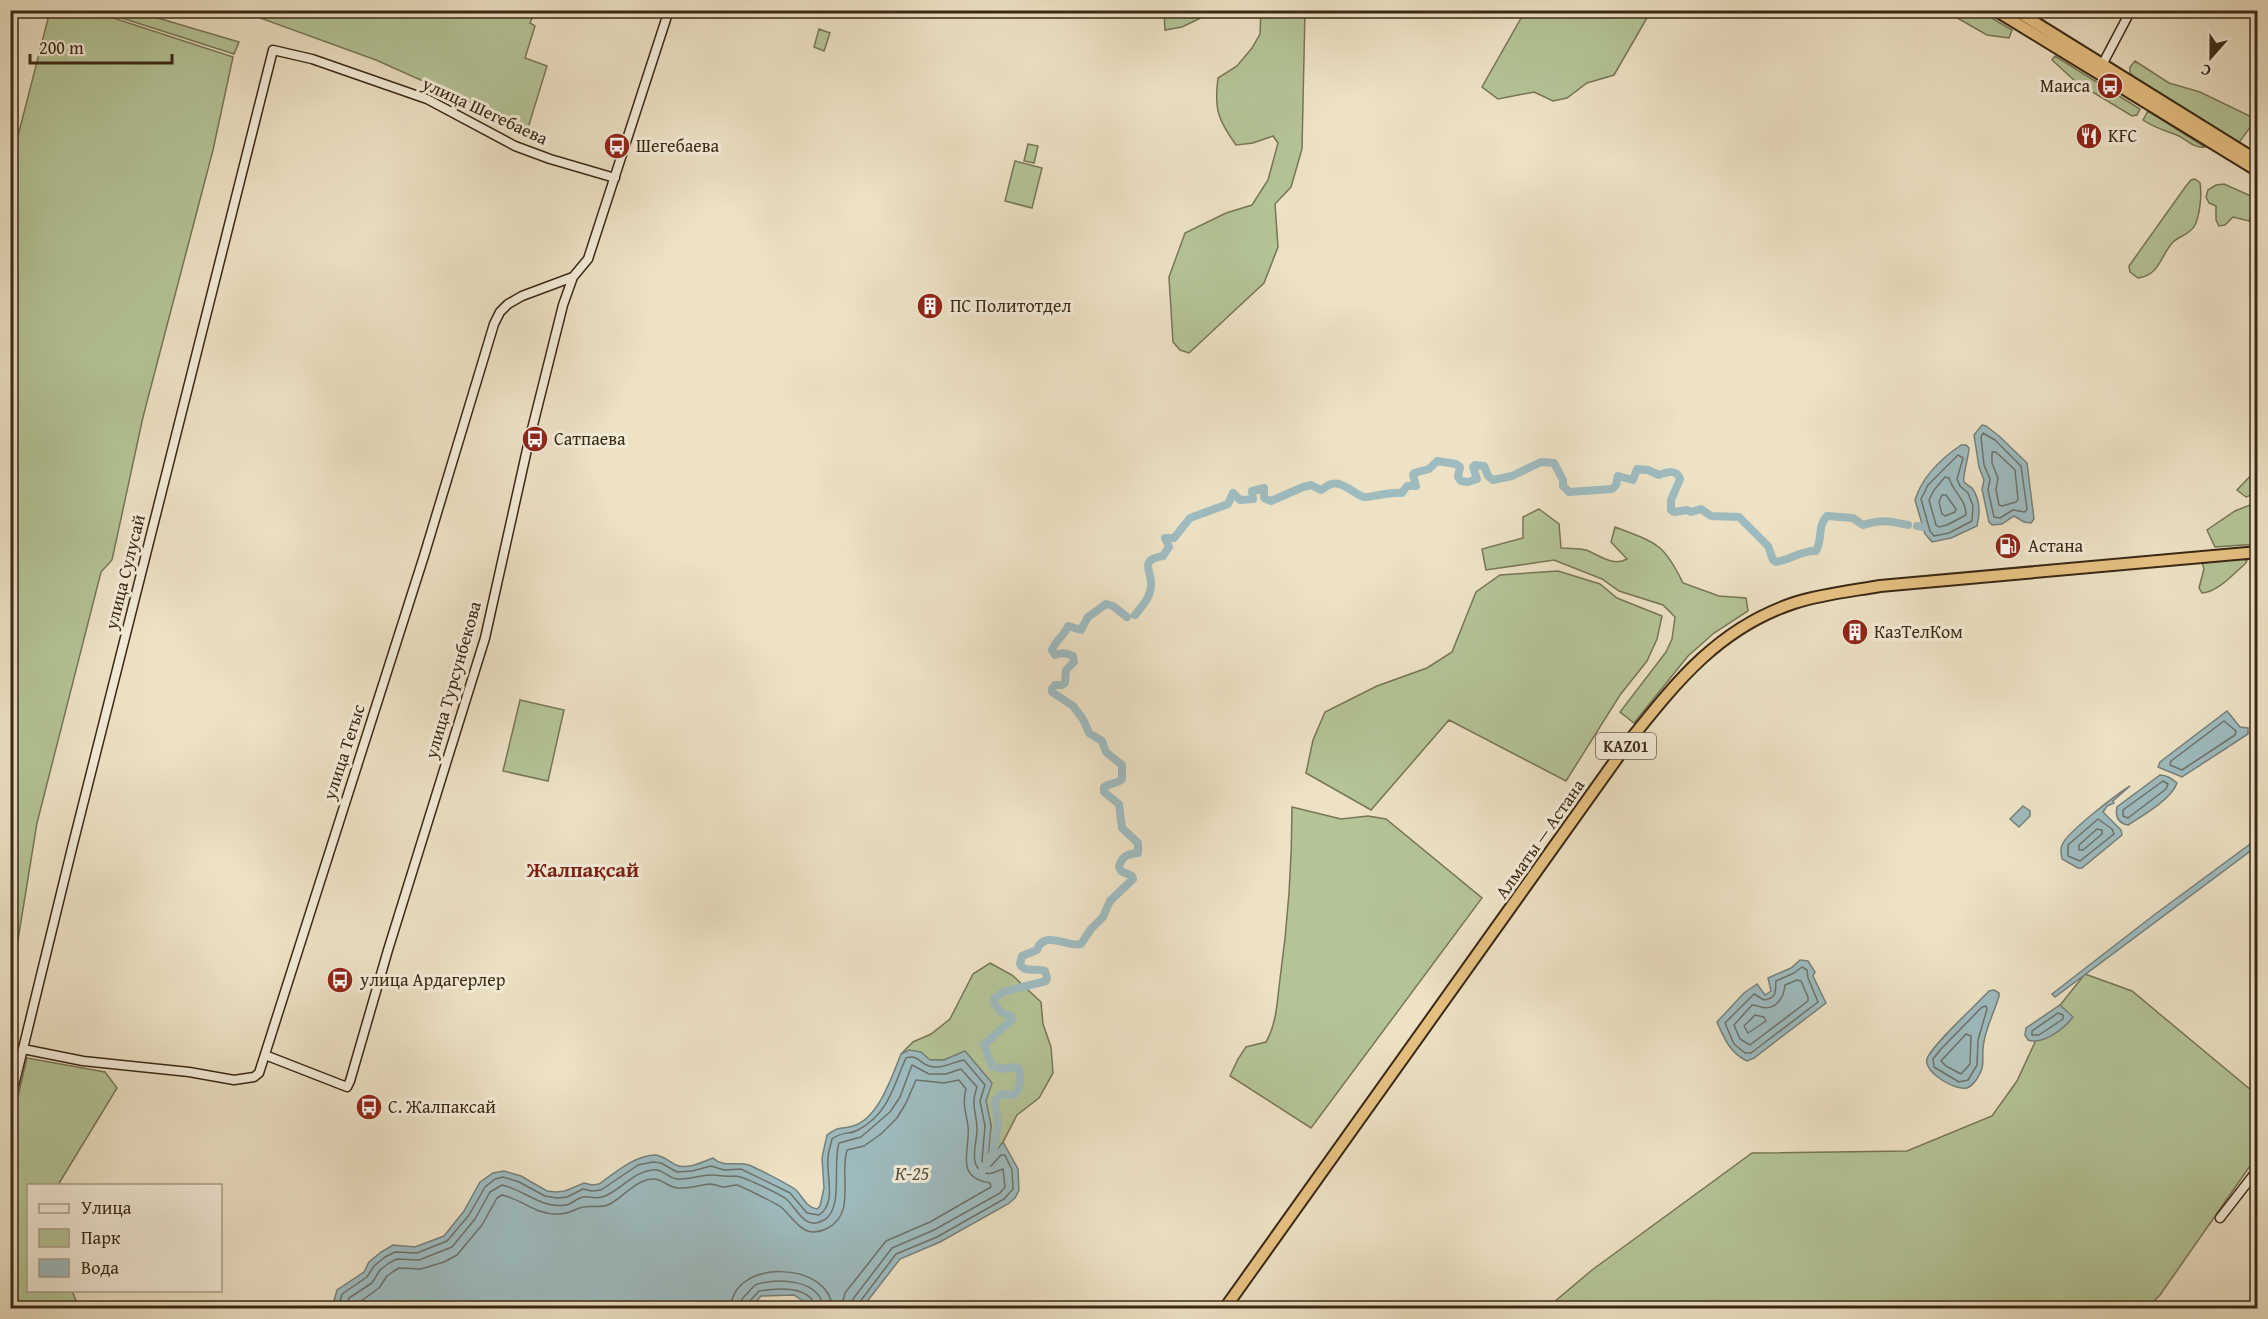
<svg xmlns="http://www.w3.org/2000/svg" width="2268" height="1319" font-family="'Gentium Book Plus',serif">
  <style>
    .green { fill: #b4c497; stroke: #777656; stroke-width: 1.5 }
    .water { fill: #9ebbbf; stroke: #76807b; stroke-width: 1.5 }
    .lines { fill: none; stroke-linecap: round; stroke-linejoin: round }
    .shore { stroke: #6c726a; stroke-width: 1.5 }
    .river { stroke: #9ebbbf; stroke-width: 8 }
    .secondary-casing { stroke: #3a2814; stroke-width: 11 }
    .highway-casing { stroke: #3a2814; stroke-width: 14 }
    .secondary { stroke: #f3ecd9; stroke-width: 8 }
    .highway { stroke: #e6c182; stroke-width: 10 }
    .labels { text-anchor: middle; stroke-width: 6; stroke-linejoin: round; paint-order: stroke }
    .shield { fill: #f3ecd9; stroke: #72634f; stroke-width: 1.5 }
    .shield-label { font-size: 16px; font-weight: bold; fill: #3a2814 }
    .poi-label { font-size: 18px; fill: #3a2814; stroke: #f3ecd9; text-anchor: start }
    .street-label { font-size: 18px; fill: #3a2814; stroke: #f3ecd9 }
    .water-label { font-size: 20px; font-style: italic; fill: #534d3f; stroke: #f3ecd9 }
    .quarter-label { font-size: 21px; font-weight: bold; fill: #7a1f14; stroke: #f3ecd9 }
  </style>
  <rect width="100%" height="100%" fill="#ede2c5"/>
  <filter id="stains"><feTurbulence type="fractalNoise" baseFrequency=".00333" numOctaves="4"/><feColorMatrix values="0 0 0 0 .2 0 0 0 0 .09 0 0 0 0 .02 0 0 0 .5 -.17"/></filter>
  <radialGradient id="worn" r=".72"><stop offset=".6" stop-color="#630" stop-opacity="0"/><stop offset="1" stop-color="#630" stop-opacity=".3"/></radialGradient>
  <path class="green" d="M50,11h42l141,46 -20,93 -70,267 -31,143 -11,12 -64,251 -20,123h-7v-779z
    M100,11h34l105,31 -5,12z
    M241,11h294l-5,12 5,3 -10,32 22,8 -19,62 -152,-68z
    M1164,11h51l-33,16 -17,3z
    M1261,11h44l-3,138 -11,38 -16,17 3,43 -14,36 -75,70 -9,-3 -7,-8 -4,-65 16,-44 41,-20 26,-8 16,-25 10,-37 -5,-7 -20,7 -17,2c-18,-25 -22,-36 -18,-67l19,-12 15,-18 8,-14z
    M1525,11v-1l126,1 -37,64 -27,8 -20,15 -14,3 -19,-9 -36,7 -16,-12z
    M1945,11h35l32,19 -3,8 -22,-3z
    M819,29l11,4 -6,18 -10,-4z
    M2055,56l85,53 -3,6 -5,1 -56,-34 -24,-22z
    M2135,61l34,22 31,9 56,27 -18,25 -91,-55 -17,-16v-6z
    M2148,111l57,36c-10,2 -18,-7 -26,-11 -14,-6 -23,-7 -36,-16z
    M1028,144l10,2 -4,17 -10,-2z
    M1015,161l27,7 -10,40 -27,-7z
    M2195,179l5,4c2,12 0,31 -5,42 -5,10 -16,11 -22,17 -13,14 -13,33 -35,36l-8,-6 -1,-6 57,-80 5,-6z
    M2224,184l27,12 4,17 -6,8 -16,-4 -8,8 -6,1 -3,-6v-14l-7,-3 -3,-6 2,-7 8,-5z
    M2257,469v24l-11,4 -9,-7z
    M2257,502v42l-42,3 -8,-17 28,-19z
    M1539,509l20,15 2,24c8,1 17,0 25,2 13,5 27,17 41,9l-16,-17 4,-15c41,16 48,15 68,56l36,13 27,2 2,13 -34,22 -26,23 -54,67 -14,-11 46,-60 6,-13 3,-22 -12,-12 -44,-14 -17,-12 -48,-19 -68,10 -4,-21 41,-11v-21z
    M2243,559l4,2 -2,3c-12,10 -27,28 -43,29l-3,-5 5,-19 -2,-6z
    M1558,571l42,13 17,14 45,18 -5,23 -10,22 -27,34 -54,86 -117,-61 -78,90 -65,-37 7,-33 12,-28 52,-26 50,-18 25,-16 24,-60 24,-17z
    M520,700l44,10 -16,71 -45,-10z
    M1292,807l49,12 27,-3 18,3 96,79 -171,230 -81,-52 8,-17 8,-12 20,-5c11,-19 11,-41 14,-63 8,-57 12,-115 12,-172z
    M990,963l22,12 29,27 2,22 8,23 2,26 -14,25 -22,17 -14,27 -16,22 4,-39 -5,-24 -7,-33 -14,-16 -21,8h-15c-8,-9 -16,-12 -28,-6l12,-12 18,-8 19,-15 23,-45z
    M2085,974l47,17 125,104v61l-97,139 -13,13h-600l45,-38 160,-117 155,-2 85,-35 25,-35 24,-52z
    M27,1058l78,14 12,16 -59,97 -30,1v104l44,1 7,17h-68v-182z"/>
  <path class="water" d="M1982,425l4,1 13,10 28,27 7,56 -3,4 -7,-1 -10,-6 -12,8 -10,1 -3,-3 -7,-33 2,-9 -5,-13 -5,-32z
    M1961,445h5l3,3c0,8 -7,29 -5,34 2,2 5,4 8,6 8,11 8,26 5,38l-26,12 -19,4 -7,-8 -10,-34c7,-23 27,-42 46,-55z
    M2227,711l13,16 8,1v6l-66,43 -24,-10 2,-5z
    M2160,775c7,0 12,4 17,8 -5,16 -35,33 -49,42 -10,-2 -13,-8 -11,-18z
    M2130,786l-17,15 1,2 -7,3 -4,6 18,18 1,5 -40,33h-4l-16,-9c-1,-5 -2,-10 0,-14 5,-13 54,-50 68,-59z
    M2023,806l7,5v5l-11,11 -9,-8z
    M2257,839v7l-202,151 -3,-3 102,-79z
    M1800,960l8,1 7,11 -2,4 13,27 -72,55 -7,3c-17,-8 -23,-23 -30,-39l27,-29 13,-9 8,11 6,-4 -3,-13 23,-10z
    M1994,990l5,3v3c-5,18 -15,34 -16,53 -1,9 2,17 -4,26 -2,5 -7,11 -12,13 -12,3 -44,-16 -40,-29 4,-13 50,-55 62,-68z
    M2060,1005l13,12c-9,12 -30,28 -45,23l-3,-5 1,-7z
    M909,1050l12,2 9,8h14l21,-9 27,32 -6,18 5,24 -3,37 15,-20 15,27 1,21 -4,8 -7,6 -68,38 -40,17 -38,49h-49l-19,-13 -33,1 -10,12h-419l5,-18 27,-18 5,-10 12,-10 12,-7 22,2 29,-11 20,-25 16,-29 13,-9 11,-2 17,5 26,15 9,1 9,-1 19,-8 8,2 7,-1c16,-11 35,-28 55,-29 9,0 14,6 22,10 12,5 26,-3 37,-7 10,10 24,3 36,7 7,3 43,21 47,25 7,7 11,18 21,19l3,-3 4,-18 -2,-30 5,-23c14,-10 12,-5 26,-9 26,-8 39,-50 48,-72z"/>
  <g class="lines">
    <path class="shore" d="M1983,433l12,7 26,26 6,43 -2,3 -12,-2 -13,8 -6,-1 -6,-27 2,-11 -6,-14 -3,-28z
      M1992,452h4l19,18 3,29 -2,3 -14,4 -3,-1 -3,-15 2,-12 -6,-15z
      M1958,455l5,3 -6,21 3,7 8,7 5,13 -1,15 -23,12 -15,3 -4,-5 -9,-32 7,-14z
      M1945,477l4,1c4,14 17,21 17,37l-19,10 -8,2 -3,-2 -7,-25 5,-10z
      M1942,495h4l10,14 -1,3 -10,4 -3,-2 -3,-12z
      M2224,721l12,10 -1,4 -53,35 -12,-5 1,-4z
      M2163,781l5,3 -2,5 -38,29 -5,-2v-6z
      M2098,819l14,10 2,5 -34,27 -12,-5v-11z
      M2097,829l5,1v4l-19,16h-4v-5z
      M1802,967l5,3 1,8 10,24 -67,51h-6l-11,-9 -9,-21 29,-29 10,6c14,-2 11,-9 12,-19l18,-8z
      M1797,980l4,1 7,16v4l-58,44 -10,-6 -6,-14 18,-20c3,0 6,1 9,2 15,4 23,-10 24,-22z
      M1982,1007l4,-1 1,3 -9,31 -1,25 -9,15 -9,2 -25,-15 -1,-8 8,-10z
      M2058,1013l5,2v4l-24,16h-7v-4z
      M1755,1015l9,2 2,4 -18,12 -4,-7z
      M1966,1034l5,2 -1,28 -9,10 -15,-8 -5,-5z
      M338,1308l4,-14 25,-17 7,-11 11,-9 10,-5 22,1 30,-12 22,-26 16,-28 10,-8 8,-2 16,5 26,14 12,2 10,-1 16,-8 9,2 9,-1 37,-25 15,-3 8,1 16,9 15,-1 19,-5 13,4 17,-1 49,24 17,20 12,2c18,-12 7,-39 9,-57 0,-6 3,-13 4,-19 10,-8 17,-4 26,-9 31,-17 35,-43 48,-72 12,-4 13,5 23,8 12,4 23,-4 35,-6l21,25 -5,16 5,25 -3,35 4,5h5l10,-11h4l7,15 1,19 -9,10 -67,38 -41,17 -37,49 -1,5
      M346,1308l3,-10 23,-15 8,-13 9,-7 8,-4 22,1 33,-13 23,-28 15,-27 12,-7c23,5 39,24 64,20 6,-1 11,-7 17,-8 7,-1 14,3 22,-1 17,-7 28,-24 47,-26 10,-2 16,8 25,9 12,1 25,-5 36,-4 8,1 14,2 22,1 8,0 42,17 50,22 12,9 19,34 39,22 20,-11 8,-56 15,-77l22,-6 29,-25 10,-15 12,-32 17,9h17l15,-5 16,18c-7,21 0,24 0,43 0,12 -8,33 4,41 8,6 15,0 22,-2l2,18 -5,6 -66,37 -42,18 -39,51 -3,9
      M355,1308l2,-4 22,-16 8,-12 7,-5 5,-3 22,1 23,-7 13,-7 25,-30 15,-27 5,-3c20,4 34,20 55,19 14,0 16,-5 26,-7 9,-2 18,2 27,-3 13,-7 27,-25 43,-25 8,-1 16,9 25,9 11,1 21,-3 32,-4 4,0 8,2 13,3 5,0 9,-2 14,-2 4,1 40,19 44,22 14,12 22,33 45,22 31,-14 13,-54 21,-79l17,-4 17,-12 16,-16 9,-15 10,-23 28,3 15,-3 7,9c-4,14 0,24 2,37 3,24 -15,51 22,57l1,4 -61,35 -44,19 -41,52 -4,15
      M731,1308c1,-50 99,-47 101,0
      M740,1308l2,-9 13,-14c20,-8 66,-6 68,23
      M747,1308l2,-6 10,-11c17,-3 53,-6 56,17"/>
    <path class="river" d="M1917,526l6,1
      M1135,615c7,-9 16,-18 16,-30 1,-14 -13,-25 12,-29l6,-9 -4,-9h9l16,-20 38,-14 5,-11 7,7 13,-1 -1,-8 12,-3v10l7,3 32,-14 8,-2 10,5c3,-1 5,-4 8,-5 13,-6 24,9 35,12 6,1 26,-6 38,-4l5,-7h9l-3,-11 1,-2 15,-4 8,-8 19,3 4,3 -2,10 3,4 7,1 9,-3 -4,-12 2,-2 9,1 4,10 5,4 19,-4 29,-14 13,1 9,17v6l6,6 43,-3 4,-4 2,-9 15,4 4,-11 11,1 11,5c8,-3 18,-6 21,4l-9,21v10l3,2 13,-2 4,2 10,-3 10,7 28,1 29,29 5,14 3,2c15,-2 25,-12 40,-11 7,-12 1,-25 11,-35l26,2 10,7c19,-6 26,-4 45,0
      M982,1171l11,-17 5,-30 -3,-20 1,-5 6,-5 12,1c7,-7 7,-17 5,-26l-3,-2 -14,2 -10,-3 -8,-21 28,-26 -1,-3 -10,-4 -7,-9v-4l9,-7 43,-11 1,-3 -2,-7c-9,-4 -20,3 -25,-7l2,-8 15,-6c7,-21 32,-2 44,-6l10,-15 12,-12 7,-16 23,-22 -1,-3 -11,-5 -2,-4c3,-11 8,-13 19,-14v-10l-16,-15 -3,-24 -15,-12v-5c6,-4 13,-3 18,-8v-14l-16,-13 -4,-11 -13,-8 -6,-14 -10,-13 -21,-14v-3l3,-4h7l3,-2 1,-13 8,-8 -1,-6c-6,-3 -12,-4 -18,-1l-3,-5c3,-9 13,-15 16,-24l13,4 7,-13 18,-13 7,2 14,11"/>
    <defs>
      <path id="secondary" d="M2102,65l29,-55
        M23,1049l60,12 106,11 45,8 20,-3 5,-4 165,-517 70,-232 6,-12 8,-8 14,-8 51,-19 15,-18 81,-249
        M265,1055l82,32 3,-6 38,-131 97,-312 43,-193 35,-140 10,-28
        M10,1102l62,-254 201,-798 39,9 115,40 88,47 35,13 65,19
        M2220,1218l38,-49"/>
      <path id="highway" d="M1995,10l263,161
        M2015,10l243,151
        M1225,1308l405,-568c47,-59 89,-112 164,-137 28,-9 57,-12 86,-17l378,-34"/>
    </defs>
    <use href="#secondary" class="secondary-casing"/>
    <use href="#highway" class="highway-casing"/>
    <use href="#secondary" class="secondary"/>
    <use href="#highway" class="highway"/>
  </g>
  <defs>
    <symbol id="bus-disc" viewBox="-11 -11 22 22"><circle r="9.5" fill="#8f2418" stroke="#f3ecd9"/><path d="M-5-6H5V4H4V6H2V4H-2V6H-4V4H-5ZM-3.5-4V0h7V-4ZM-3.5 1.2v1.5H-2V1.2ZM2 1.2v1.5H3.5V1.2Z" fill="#fff"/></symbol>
    <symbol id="restaurant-disc" viewBox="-11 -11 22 22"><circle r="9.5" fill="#8f2418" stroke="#f3ecd9"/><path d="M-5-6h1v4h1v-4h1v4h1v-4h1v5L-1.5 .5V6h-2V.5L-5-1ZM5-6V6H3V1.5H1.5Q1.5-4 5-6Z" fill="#fff"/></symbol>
    <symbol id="building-disc" viewBox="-11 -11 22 22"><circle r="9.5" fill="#8f2418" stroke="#f3ecd9"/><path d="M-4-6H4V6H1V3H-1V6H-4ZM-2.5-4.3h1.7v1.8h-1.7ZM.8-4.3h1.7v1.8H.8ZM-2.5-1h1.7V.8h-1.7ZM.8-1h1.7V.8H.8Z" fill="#fff"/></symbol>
    <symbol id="fuel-disc" viewBox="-11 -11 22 22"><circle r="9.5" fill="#8f2418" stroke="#f3ecd9"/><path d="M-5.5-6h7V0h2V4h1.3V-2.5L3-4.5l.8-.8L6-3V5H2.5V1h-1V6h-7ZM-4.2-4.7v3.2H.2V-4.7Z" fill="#fff"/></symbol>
  </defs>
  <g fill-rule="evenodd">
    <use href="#bus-disc" x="2095" y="71" width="30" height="30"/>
    <use href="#restaurant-disc" x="2074" y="121" width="30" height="30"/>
    <use href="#bus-disc" x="602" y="131" width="30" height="30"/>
    <use href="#building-disc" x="915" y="291" width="30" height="30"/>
    <use href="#bus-disc" x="520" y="424" width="30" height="30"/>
    <use href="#fuel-disc" x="1993" y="531" width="30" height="30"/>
    <use href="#building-disc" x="1840" y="617" width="30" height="30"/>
    <use href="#bus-disc" x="325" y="965" width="30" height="30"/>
    <use href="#bus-disc" x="354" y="1092" width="30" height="30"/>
  </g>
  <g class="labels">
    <rect class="shield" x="1596" y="733" width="60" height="26" rx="4.5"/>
    <g class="shield-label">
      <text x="1626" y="752">KАZ01</text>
    </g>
    <g class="poi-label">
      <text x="2090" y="92" text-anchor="end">Маиса</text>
      <text x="2108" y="142">KFC</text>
      <text x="636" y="152">Шегебаева</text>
      <text x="950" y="312">ПС Политотдел</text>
      <text x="554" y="445">Сатпаева</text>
      <text x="2028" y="552">Астана</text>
      <text x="1874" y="638">КазТелКом</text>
      <text x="360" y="986">улица Ардагерлер</text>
      <text x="388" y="1113">С. Жалпаксай</text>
    </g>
    <g class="street-label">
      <text transform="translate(485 111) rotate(25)" y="6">улица Шегебаева</text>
      <text transform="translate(125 572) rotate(-76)" y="6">улица Сулусай</text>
      <text transform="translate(453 680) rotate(-74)" y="6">улица Турсунбекова</text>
      <text transform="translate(344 752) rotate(-72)" y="6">улица Тегыс</text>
      <text transform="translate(1540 839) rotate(-55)" y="6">Алматы — Астана</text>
    </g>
    <g class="water-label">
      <text x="912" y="1180">К-25</text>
    </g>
    <g class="quarter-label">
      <text x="583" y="877">Жалпақсай</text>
    </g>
  </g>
  <rect width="2268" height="1319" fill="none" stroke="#ede2c5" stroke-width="36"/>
  <rect x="12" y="12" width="2244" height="1295" fill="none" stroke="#3a2814" stroke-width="3"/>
  <rect x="18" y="18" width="2232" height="1283" fill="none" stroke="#3a2814" stroke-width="1.5"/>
  <rect x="27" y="1184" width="195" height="108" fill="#f3ecd9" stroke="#a99e8a" stroke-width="1.5"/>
  <rect x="39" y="1204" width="30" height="9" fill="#f3ecd9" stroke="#a99e8a" stroke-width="1.5"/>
  <text x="81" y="1214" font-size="18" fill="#3a2814">Улица</text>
  <rect x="39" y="1229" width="30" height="18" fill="#b4c497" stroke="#a99e8a" stroke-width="1.5"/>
  <text x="81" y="1244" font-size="18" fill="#3a2814">Парк</text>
  <rect x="39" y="1259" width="30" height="18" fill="#9ebbbf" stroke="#a99e8a" stroke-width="1.5"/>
  <text x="81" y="1274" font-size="18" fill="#3a2814">Вода</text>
  <g transform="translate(2211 57) rotate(201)" stroke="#f3ecd9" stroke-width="4.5" paint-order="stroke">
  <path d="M0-4.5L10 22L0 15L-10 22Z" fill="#3a2814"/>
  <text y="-9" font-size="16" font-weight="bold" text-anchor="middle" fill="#3a2814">С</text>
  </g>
  <path d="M30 54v9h142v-9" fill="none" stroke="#3a2814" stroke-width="3"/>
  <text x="39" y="54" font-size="18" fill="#3a2814" stroke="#f3ecd9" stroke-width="4.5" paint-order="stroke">200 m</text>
  <rect width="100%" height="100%" filter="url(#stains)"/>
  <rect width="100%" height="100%" fill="url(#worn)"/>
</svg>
